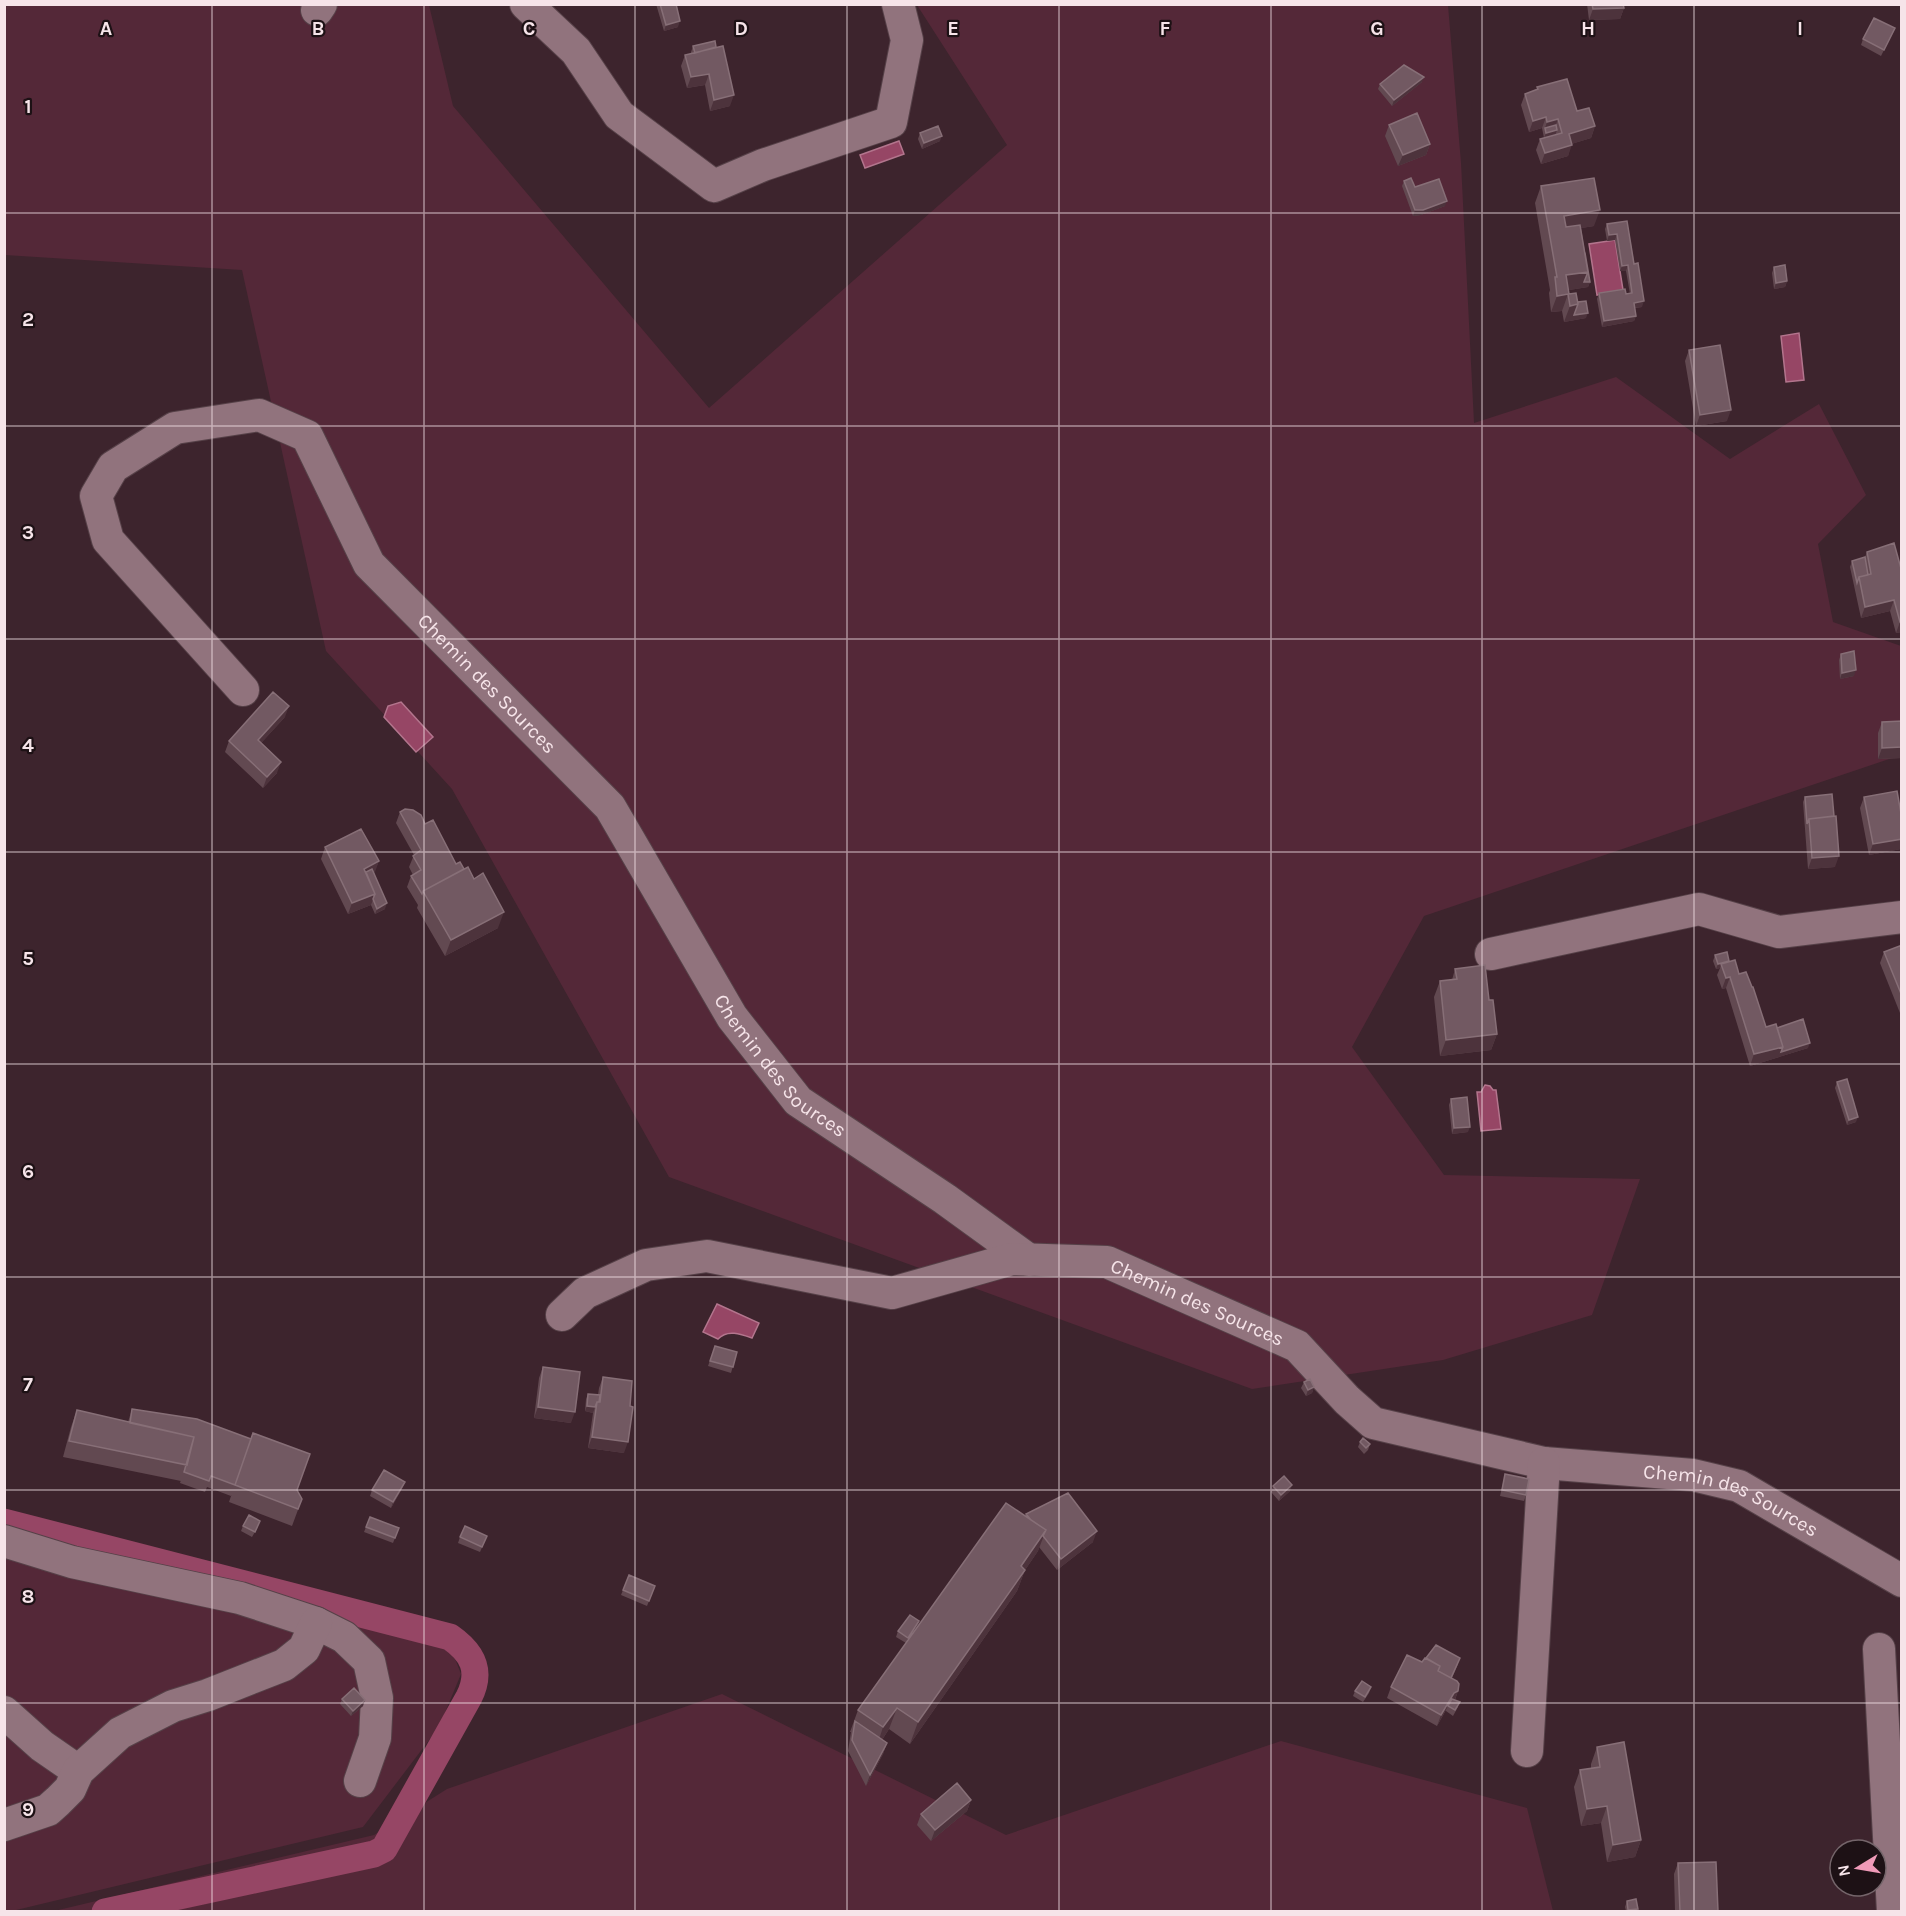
<svg xmlns="http://www.w3.org/2000/svg" width="1906" height="1916" font-family="Karla,sans-serif">
  <style>
    .green { fill: #542838 }
    .water { fill: #964665; stroke: #b3758d; stroke-width: 1.5 }
    .lines { fill: none; stroke-linecap: round; stroke-linejoin: round }
    .canal { stroke: #964665; stroke-width: 27 }
    .minor-casing { stroke: #564148; stroke-width: 34 }
    .minor { stroke: #91737d; stroke-width: 32 }
    .wall { fill: #624951 }
    .shaded-wall { fill: #4d333c }
    .building { fill: #725962; stroke: #876f77; stroke-width: 1.5 }
    .grid { fill: none; stroke: #f6e4e9; stroke-width: 1.5; stroke-opacity: 0.55 }
    .labels { text-anchor: middle; stroke-width: 4.5; stroke-linejoin: round; paint-order: stroke }
    .street-label { font-size: 20px; fill: #f6e4e9; stroke: #1d1115 }
    .grid-label { font-size: 20px; text-anchor: middle; font-weight: bold; fill: #f6e4e9; stroke: #1d1115; stroke-width: 4.5; stroke-linejoin: round; paint-order: stroke }
  </style>
  <rect width="100%" height="100%" fill="#3d242d"/>
  <path class="green" d="M4,5h425l24,101 256,302 298,-263 -90,-140h531l13,158 13,260 142,-46 114,82 89,-55 47,91 -48,49 15,78 68,24v109l-477,161 -72,131 92,128 196,4 -48,136 -149,45 -191,29 -583,-212 -217,-388 -126,-138 -84,-381 -237,-15z
    M4,1531l397,99 49,16 11,28 -22,53 -76,100 -351,84h-7z
    M722,1694l284,141 275,-94 246,67 26,103 -1503,1 324,-77 73,-46z"/>
  <path class="water" d="M899,141l5,13 -39,14 -5,-13z
    M1615,240l8,50 -26,5 -8,-51z
    M1799,333l5,47 -18,2 -5,-46z
    M401,702l32,35 -17,15 -32,-35 4,-11z
    M1485,1085l5,1 3,4h3l5,39 -20,2 -4,-39h4z
    M717,1304l42,19 -7,15c-11,-4 -25,-9 -34,1l-15,-7z"/>
  <g class="lines">
    <path class="canal" d="M4,1522l446,115c23,16 32,34 19,60l-85,152 -10,5 -269,58"/>
    <defs>
      <g id="minor">
        <path d="M526,4l50,47 43,64 95,71 49,-21 128,-43 16,-82 -9,-36"/>
        <path d="M317,10l4,-6"/>
        <path id="s1" d="M243,690l-135,-150 -12,-44 17,-29 62,-39 84,-13 48,21 62,128 241,243 122,210 66,84 147,98 84,61"/>
        <path d="M1491,954l208,-45 80,23 123,-15"/>
        <path id="s2" d="M562,1315l23,-22 61,-28 61,-9 185,37 120,-34 95,3 190,84 50,54 26,23 171,40 149,12 46,11 163,95"/>
        <path d="M4,1541l68,21 168,36 76,25 28,14 25,24 8,37 -2,40 -15,43"/>
        <path d="M1879,1649l14,263"/>
        <path d="M4,1712l38,34 36,25"/>
        <path d="M1527,1751l17,-288"/>
        <path d="M4,1825l44,-15 10,-9 12,-12 8,-18 42,-38 53,-27 35,-11 76,-30 20,-16 12,-26"/>
      </g>
    </defs>
    <use href="#minor" class="minor-casing"/>
    <use href="#minor" class="minor"/>
  </g>
  <path class="wall" d="M656,4h20l2,23 -14,4z
    M1587,4h36l1,4 -4,11 -31,1z
    M1895,28l-14,28 -20,-11 2,-6z
    M693,46l37,60 -20,5 -5,-26 -18,3 -6,-22 4,-11 6,-1v-2z
    M1422,82l-30,24 -14,-17 2,-5z
    M1537,87l40,24 18,15 -4,12 -20,6 -3,12 -27,8 -5,-14 4,-11 4,-1 -2,-10 -13,4 -8,-27 4,-11 11,-4z
    M1389,125l41,19 -4,11 -28,11 -13,-30z
    M920,133l20,8 -18,8 -4,-10z
    M1404,181l11,6 30,19 -24,9 -8,1 -11,-30z
    M1541,186l53,40 -13,2 9,54 -2,5 -19,3v4l9,8 8,16 -22,4 -2,-11 -11,1 -2,-19 1,-3 -15,-87z
    M1627,221l15,86 -7,1 1,8 -2,5 -32,6 -5,-28 2,-6 31,1 -4,-23h-6l-5,-31 -8,1 -2,-12 2,-5z
    M1774,267l13,14 -2,6 -11,2 -2,-16z
    M1689,350l38,71 -31,5 -11,-65z
    M1867,552l35,20v60l-6,1 -6,-22 -29,7 -11,-51 2,-6 13,-4z
    M1841,654l13,22 -14,3 -1,-19z
    M285,717l-24,26 16,30 -14,15 -38,-36 4,-11z
    M1902,721v37l-24,1v-26l4,-11z
    M1805,797l30,70 -27,2 -5,-67z
    M1864,797l38,22 -1,30 -32,6 -9,-47z
    M400,812l25,12 31,40 42,64 -53,28 -28,-48 1,-3 -11,-18 4,-11 2,-1 -4,-8 5,-12 -18,-32z
    M325,847l54,14 -5,11 11,37 -10,5 -4,-9 -23,9 -27,-55z
    M1902,945v73l-22,-55 4,-11z
    M1715,955l14,6v1l10,12 27,53 11,1 31,20 -58,18 -24,-78 -4,1 -5,-14 3,-7 -4,1 -3,-8z
    M1455,969l34,31 8,34 -6,16 -51,6 -6,-59 6,-16 12,-1z
    M1837,1082l19,40 -9,3 -12,-37z
    M1451,1099l17,33 -16,2 -3,-29z
    M715,1346l22,6 -6,21 -23,-7z
    M543,1367l28,56 -37,-5 5,-40z
    M603,1377l21,76 -36,-5 5,-35 -8,-2 1,-12 2,-5 10,1 1,-7z
    M1304,1382l10,5 -2,6 -6,3 -5,-8z
    M132,1409l165,81 5,9 -10,27 -63,-24 3,-9 -1,3 -24,-9 -2,5 -25,-9 1,-3v1l-118,-24 8,-30 6,-17 51,12z
    M1360,1442l10,2 -2,6 -4,4 -6,-7z
    M1505,1474l21,21 -2,6 -24,-5z
    M1273,1486l17,5 -11,10 -8,-9z
    M403,1487l-12,21 -21,-12 2,-6z
    M1026,1514l67,28 -36,28 -18,-23 -1,4 -13,19 -8,21 -107,153 -21,-15 -7,11 5,3 -4,11 -17,32 -18,-35 3,-19h-1l8,-22 48,-67 -10,-6 2,-6 21,-10 -2,6 108,-111z
    M370,1517l29,11 -6,15 -29,-11z
    M243,1526l15,1 -6,10 -11,-6z
    M487,1536l-7,16 -22,-9 2,-6z
    M629,1575l26,11 -8,20 -26,-11z
    M1458,1664l-6,14 6,13 -3,9 3,7 -5,9 -7,-5v-1l-9,16 -50,-28 4,-11z
    M1371,1687l-2,6 -6,9 -10,-6 2,-5z
    M342,1699l21,7 -12,10 -11,-12z
    M1597,1747l44,93 -6,17 -28,5 -6,-39 -20,3 -7,-39 6,-17 11,-2v-4z
    M971,1800l-4,11 -36,30 -14,-16 4,-11z
    M1678,1863l40,48h-43l-1,-37z
    M1627,1901l10,10h-11l-1,-4z"/>
  <path class="shaded-wall" d="M1624,8l-4,11 -31,1 4,-11z
    M680,21l-2,6 -14,4 2,-6z
    M709,74l-4,11 -18,3 4,-11z
    M1424,77l-2,5 -30,24 2,-6z
    M734,95l-4,11 -20,5 4,-11z
    M1546,117l-4,11 -13,4 4,-11z
    M1558,119l-4,11 -9,-2 2,-6z
    M1595,126l-4,12 -26,8 4,-12z
    M1557,130l-2,6 -11,2 2,-5z
    M942,136l-2,5 -18,8 2,-6z
    M1430,144l-4,11 -28,11 5,-11z
    M1572,145l-4,11 -27,8 4,-11z
    M1447,201l-2,5 -24,9 -8,1 2,-6z
    M1600,210l-6,16 -36,6 6,-16z
    M1617,234l-2,6 -8,1 2,-6z
    M1628,265l-2,6h-6l2,-5z
    M1588,272l2,10 -2,5 -25,4 3,-16z
    M1787,281l-2,6 -11,2 2,-6z
    M1568,294l-6,17 -11,1 6,-16z
    M1644,301l-2,6 -10,1 2,-5z
    M1578,304l10,9 -2,5 -22,4 6,-16z
    M1636,316l-2,5 -32,6 2,-6z
    M1731,410l-4,11 -31,5 4,-11z
    M1894,600l-4,11 -29,7 4,-11z
    M1900,622h2v10l-6,1z
    M1856,670l-2,6 -14,3 2,-6z
    M289,706l-4,11 -31,34 4,-11z
    M1902,747v11l-24,1 4,-11z
    M281,762l-4,11 -14,15 4,-11z
    M1902,839l-1,10 -32,6 4,-11z
    M1839,856l-4,11 -27,2 4,-11z
    M379,861l-4,11 -11,6v-9z
    M375,894l-4,11 -23,9 4,-11z
    M387,903l-2,6 -10,5 2,-5z
    M504,912l-6,16 -53,28 6,-16z
    M1729,961l-2,5 -6,-2 -1,4 -4,1 2,-5z
    M1730,977l-4,11 -4,1 4,-11z
    M1497,1034l-6,16 -51,6 6,-16z
    M1810,1043l-2,5 -58,18 4,-12 29,-7z
    M1858,1117l-2,5 -9,3 2,-5z
    M1470,1127l-2,5 -16,2 2,-6z
    M1314,1387l-2,6 -6,3 2,-6z
    M587,1406l8,1 -2,6 -8,-2z
    M538,1407l37,5 -4,11 -37,-5z
    M592,1437l36,5 -4,11 -36,-5z
    M405,1482l-2,5 -12,21 2,-6z
    M1292,1485l-2,6 -11,10 2,-6z
    M1046,1530l-8,21 -19,28 6,-9 -8,21 -107,153 8,-22z
    M1097,1531l-4,11 -36,28 4,-11z
    M919,1621l-2,6 -11,17 2,-6z
    M1458,1691l-4,11 -6,4 -11,20 4,-11 13,-22z
    M365,1700l-2,6 -12,10 2,-5z
    M897,1708l-8,21 -13,20 7,-22z
    M887,1743l-4,11 -17,32 4,-11z
    M971,1800l-4,11 -36,30 4,-11z
    M1607,1806l-6,17 -20,3 6,-17z
    M1641,1840l-6,17 -28,5 6,-17z
    M1638,1909l-1,2h-9v-1z"/>
  <path class="building" d="M660,4h16l4,17 -14,4z
    M1592,4h31l1,4 -31,1z
    M1874,18l21,10 -11,22 -21,-11z
    M715,41l1,6 -21,6 -2,-7z
    M723,46l11,49 -20,5 -5,-26 -18,3 -6,-22z
    M1404,65l20,12 -30,23 -14,-16z
    M1567,79l10,32 12,-3 6,18 -26,8 3,11 -27,8 -5,-14 22,-6 -4,-14 -11,3 -1,-5 -13,4 -8,-27 13,-5 -1,-2z
    M1417,113l13,31 -27,11 -14,-30z
    M1556,125l1,5 -11,3 -1,-5z
    M938,126l4,10 -18,7 -4,-10z
    M1411,178l4,9 24,-8 8,22 -24,9h-8l-11,-29z
    M1594,178l6,32 -36,6 2,11 14,-2 8,47 -22,3 3,19 7,-1 2,11 -8,2 -2,-12 -11,2 -2,-19h2l-16,-91z
    M1627,221l7,43 4,-1 6,38 -10,2 2,13 -32,5 -5,-28 26,-4 1,5 6,-1 -4,-28 -6,1 -5,-32 -8,1 -2,-11z
    M1585,253l5,29h-6l4,-10z
    M1785,265l2,16 -11,2 -2,-16z
    M1586,301l2,12 -14,2 4,-11v-2z
    M1720,345l11,65 -31,5 -11,-65z
    M1894,543l8,29v50h-2l-6,-22 -29,7 -6,-30 12,-3 -4,-22z
    M1865,557l3,18 -9,2 -2,6 -5,-22z
    M1854,651l2,19 -14,3 -1,-19z
    M273,692l16,14 -31,34 23,22 -14,15 -38,-36z
    M1902,721v26l-20,1v-26z
    M1897,791l5,28v20l-29,5 -9,-47z
    M1832,794l2,22 -25,3 -2,5 -2,-27z
    M405,809l8,1 8,5 4,9 8,-4 23,44 4,-2 4,7 -41,22 -1,3 -11,-18 10,-6 -8,-14 8,-6 -21,-38z
    M1836,816l3,40 -27,2 -3,-39z
    M361,829l18,32 -15,8 11,25 -23,9 -27,-56z
    M468,867l6,12 9,-6 21,39 -53,28 -28,-49z
    M372,869l15,34 -10,6 -4,-10 2,-5 -9,-22z
    M1902,945v51l-18,-44z
    M1727,952l2,9 -11,3 -3,-9z
    M1735,960l4,14 7,-2 6,15h1l13,40 10,-3 7,23 -29,7 -24,-77 -4,1 -5,-14z
    M1485,965l4,35h4l4,34 -51,6 -6,-59 17,-2 -2,-10z
    M1803,1019l7,24 -29,9 2,-5 -6,-19z
    M1847,1079l11,38 -9,3 -12,-38z
    M1467,1097l3,30 -16,1 -3,-29z
    M715,1346l22,6 -4,15 -23,-6z
    M543,1367l37,5 -5,40 -37,-5z
    M603,1377l29,4 -2,25 3,1 -5,35 -36,-5 5,-35h3z
    M1310,1379l4,8 -6,3 -4,-8z
    M588,1394l12,1 -1,7h-2l-2,5 -8,-1z
    M132,1409l65,10 54,20 -16,46 -24,-9 -2,5 -25,-9 10,-35 -64,-14z
    M77,1410l117,27 -7,28 -118,-24z
    M253,1433l57,21 -13,36 5,9 -4,10 -63,-24z
    M1363,1438l7,6 -4,4 -6,-6z
    M384,1470l21,12 -12,20 -21,-12z
    M1505,1474l24,5 -3,16 -24,-5z
    M1284,1476l8,9 -11,10 -8,-9z
    M1068,1493l29,38 -36,28 -18,-23 3,-6 -15,-10 -5,-6z
    M1006,1503l40,27 -25,36 4,4 -107,152 -21,-14 -14,19 -25,-17z
    M249,1515l11,6 -5,11 -12,-6z
    M370,1517l29,11 -4,10 -29,-11z
    M465,1526l22,10 -5,11 -22,-10z
    M629,1575l26,11 -6,15 -26,-11z
    M910,1615l9,6 -11,17 -10,-7z
    M1436,1645l24,13 -9,20 -13,-7 2,-5 -14,-8z
    M1407,1655l15,7 3,-4 15,8 -2,5 19,10 2,3 -1,7 -4,2 -13,22 -50,-28z
    M1362,1681l9,6 -6,10 -10,-6z
    M354,1688l11,12 -12,11 -11,-12z
    M1452,1699l8,3 -5,8 -7,-4z
    M855,1721l32,22 -17,32 -18,-35z
    M1624,1742l17,98 -28,5 -6,-39 -20,3 -7,-39 20,-3 -3,-20z
    M957,1783l14,17 -36,30 -14,-16z
    M1716,1862l2,49h-38l-2,-48z
    M1636,1899l2,10 -10,1 -1,-9z"/>
  <path class="grid" d="M212,4v1908M424,4v1908M635,4v1908M847,4v1908M1059,4v1908M1271,4v1908M1482,4v1908M1694,4v1908M4,213h1898M4,426h1898M4,639h1898M4,852h1898M4,1064h1898M4,1277h1898M4,1490h1898M4,1703h1898"/>
  <g class="labels">
    <g class="street-label">
      <text dy="7" stroke="none"><textPath href="#s1" startOffset="802">Chemin des Sources</textPath></text>
      <text dy="7" stroke="none"><textPath href="#s1" startOffset="1288">Chemin des Sources</textPath></text>
      <text dy="7" stroke="none"><textPath href="#s2" startOffset="668">Chemin des Sources</textPath></text>
      <text dy="7" stroke="none"><textPath href="#s2" startOffset="1254">Chemin des Sources</textPath></text>
    </g>
  </g>
  <g class="grid-label">
    <text x="106" y="35">A</text>
    <text x="318" y="35">B</text>
    <text x="529" y="35">C</text>
    <text x="741" y="35">D</text>
    <text x="953" y="35">E</text>
    <text x="1165" y="35">F</text>
    <text x="1377" y="35">G</text>
    <text x="1588" y="35">H</text>
    <text x="1800" y="35">I</text>
    <text x="28" y="113">1</text>
    <text x="28" y="326">2</text>
    <text x="28" y="539">3</text>
    <text x="28" y="752">4</text>
    <text x="28" y="965">5</text>
    <text x="28" y="1178">6</text>
    <text x="28" y="1391">7</text>
    <text x="28" y="1603">8</text>
    <text x="28" y="1816">9</text>
  </g>
  <rect width="1906" height="1916" fill="none" stroke="#f6e4e9" stroke-width="12"/>
  <g transform="translate(1858 1868) rotate(259)"><circle r="28" fill="#1d1115" stroke="#74656a" stroke-width="1.5"/>
  <path d="M0-4.5L10 22L0 15L-10 22Z" fill="#ef9ab8"/>
  <text y="-9" font-size="16" font-weight="bold" text-anchor="middle" fill="#f6e4e9">N</text>
  </g>
</svg>
